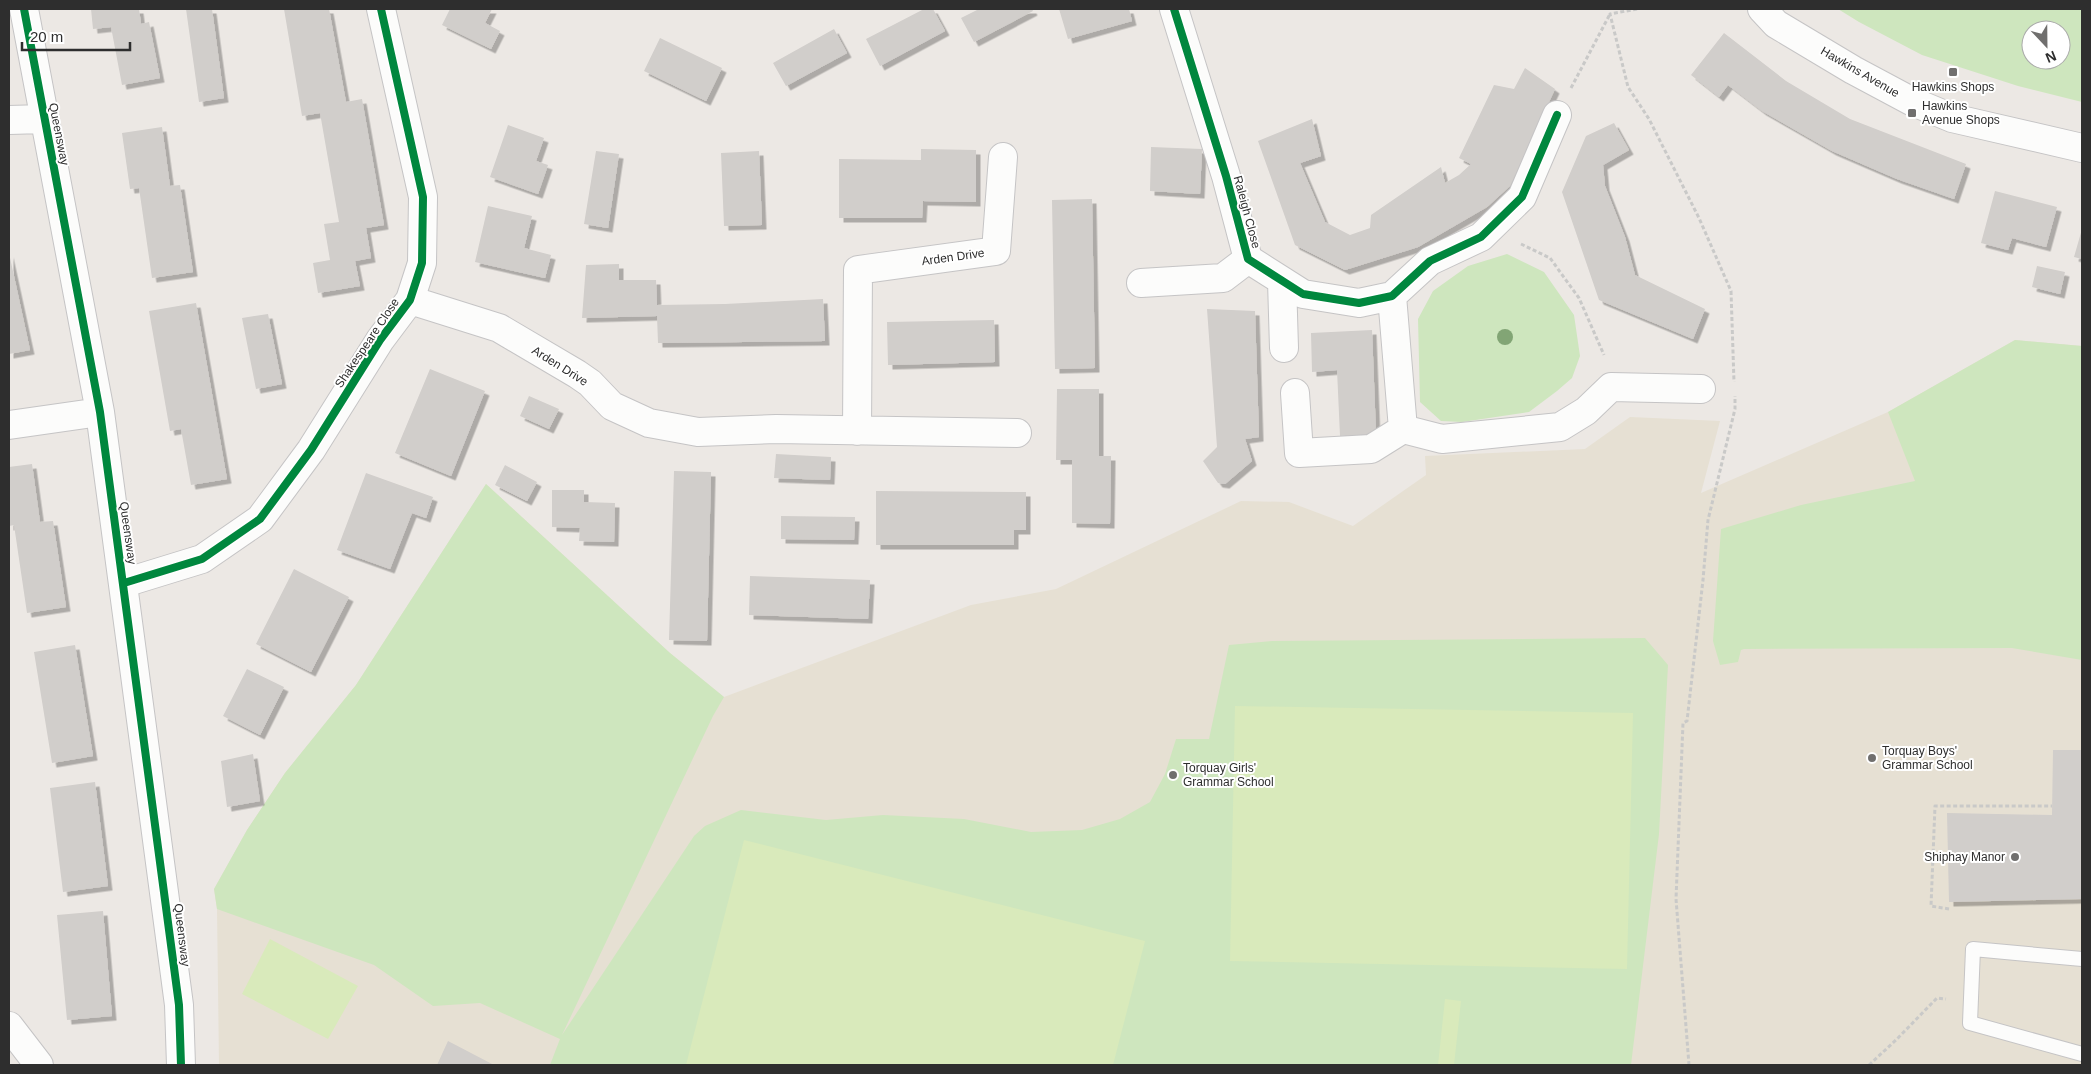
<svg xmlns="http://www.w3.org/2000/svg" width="2091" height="1074" font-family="Helvetica,sans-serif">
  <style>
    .education { fill: #e6e0d3 }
    .green { fill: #cee6be; fill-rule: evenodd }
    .pitch { fill: #d9eabb }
    .building { fill: #d1cecb; filter: url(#shadow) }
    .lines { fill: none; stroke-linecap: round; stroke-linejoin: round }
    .service-casing { stroke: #c5c4c5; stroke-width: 16 }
    .minor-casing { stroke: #c5c4c5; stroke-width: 30 }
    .path { stroke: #c9c9c8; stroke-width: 3; stroke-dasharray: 4 2.5; stroke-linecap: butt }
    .service { stroke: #fcfcfb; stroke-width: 14 }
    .minor { stroke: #fcfcfb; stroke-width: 28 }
    .cycleway-casing { stroke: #fff; stroke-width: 11 }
    .cycleway { stroke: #00873e; stroke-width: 8 }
    .tree { fill: #82a575 }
    .poi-dot { fill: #706f6e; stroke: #fff; stroke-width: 2 }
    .labels { text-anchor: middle; stroke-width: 4; stroke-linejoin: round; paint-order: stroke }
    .street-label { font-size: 12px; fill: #2e2e2e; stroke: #fff }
    .poi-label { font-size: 12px; fill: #2e2e2e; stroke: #fff; text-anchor: start }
  </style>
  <defs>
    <filter id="shadow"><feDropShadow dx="4.5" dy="4.5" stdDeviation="0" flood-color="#0004"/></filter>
  </defs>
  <rect width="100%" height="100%" fill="#ece8e4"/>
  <path class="education" d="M2015,340l67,6v719h-1863l-2,-156 -3,-20 33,-59 38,-57 71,-88 130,-201 184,169 54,44 247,-92 85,-16 185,-88 48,1 64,24 73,-51 -1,-19 160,-7 45,-32 90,4 -19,72 187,-81z"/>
  <path class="green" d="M1838,9h244v93l-64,-16 -96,-31 -63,-33zM2031,30h30v30h-30z
    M1507,254l37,18 30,43 6,41 -8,22 -15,13 -28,21 -67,10 -21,-1 -21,-19 -2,-83 15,-28 35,-25z
    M2015,340l67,6v314l-70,-12 -268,1 -3,1 -3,12 -18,3 -7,-24 8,-112 80,-24 114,-24 -27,-69z
    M486,484l184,169 54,44 -11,19 -151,319 132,-199 11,-10 36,-16 85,10 57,-5 81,4 67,13 51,-2 38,-11 30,-17 15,-28 11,-35h33l20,-94 43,-4 373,-3 23,27 -9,169 -28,231h-1081l10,-26 -80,-36 -47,3 -59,-41 -157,-56 -3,-20 33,-59 38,-57 71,-88z"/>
  <path class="pitch" d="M1235,706l398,7 -6,256 -397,-8z
    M744,840l401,101 -32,124h-427z
    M270,939l88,47 -30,53 -86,-45z
    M1445,999l16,2 -7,64h-16z"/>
  <path class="building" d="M91,9h48l2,15 8,-2 11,56 -38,7 -11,-58 -18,2z
    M186,9h26l12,89 -25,4z
    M284,9h45l17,93 16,-3 22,126 -18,3 5,30 -16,3 5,25 -42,7 -5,-30 17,-3 -6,-36 15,-2 -19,-109 -18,3z
    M450,9h42l-7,14 15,8 -9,18 -49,-24z
    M924,9h9l12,22 -65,35 -14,-27z
    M979,9h53l1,2 -59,31 -13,-24z
    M1059,9h70l3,12 -64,18z
    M834,29l13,24 -61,33 -13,-23z
    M1724,33l62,48 64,38 116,45 -12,35 -57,-20 -65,-28 -70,-40 -34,-26 -9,12 -28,-22z
    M660,38l62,30 -16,33 -62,-30z
    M1525,68l30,21 -45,97 -23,21 -69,40 -73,23 -50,-25 -37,-104 54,-22 9,37 -21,7 25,59 25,13 20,-7 1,-13 70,-48 4,16 14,-8 12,-11 -12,-6 35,-73 20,4z
    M1614,123l15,27 -26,15 2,21 20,51 10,38 70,34 -12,30 -94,-39 -37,-108 24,-56z
    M508,125l36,13 -8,23 12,4 -10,29 -48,-17z
    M162,127l8,59 10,-1 13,87 -41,6 -13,-90 -9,1 -8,-56z
    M1151,147l51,2 -2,45 -50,-3z
    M921,149l55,1v52l-53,-1 -1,17h-83v-59l82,1z
    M596,151l23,3 -11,74 -24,-4z
    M759,151l3,74 -38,1 -3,-73z
    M1995,191l62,16 -11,40 -34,-9 -4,12 -27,-7z
    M1092,199l3,169 -40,1 -3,-169z
    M488,206l44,10 -8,32 27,7 -6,23 -70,-16z
    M2082,229v30l-8,-2z
    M9,253l21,97 -21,4z
    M619,264v16h37l1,25 68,-1 98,-5 2,42 -167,2 -1,-27 -75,2 4,-53z
    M2037,266l28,6 -5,22 -28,-7z
    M196,303l31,176 -36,6 -10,-56 -11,2 -21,-120z
    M1207,309l48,2 4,126 -14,2 7,22 -27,23 -7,-1 -15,-22 14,-14z
    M268,314l14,70 -26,5 -14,-71z
    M994,320l1,42 -107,3 -1,-43z
    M1372,330l4,104 -36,2 -3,-66 -25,2 -1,-39z
    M430,369l55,22 -34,85 -56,-23z
    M1057,389h42v67h12l-1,68 -38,-1v-63h-16z
    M529,396l30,13 -10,20 -29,-13z
    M776,454l55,3 -1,23 -56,-2z
    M32,464l8,58 13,-1 13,86 -39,6 -13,-88 -5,1v-59z
    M505,465l32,17 -10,19 -32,-16z
    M674,471l37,1 -4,169 -38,-1z
    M366,473l67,24 -7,21 -14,-5 -22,56 -53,-19z
    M552,490h32v12l31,1 -1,39 -35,-1 1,-13 -28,-1z
    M876,491l150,1v38h-12v15h-138z
    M781,516l74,1 -1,23 -73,-1z
    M294,569l55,28 -38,75 -55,-28z
    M750,576l120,4 -2,39 -119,-4z
    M75,645l18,111 -41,7 -18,-111z
    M247,669l37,18 -24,48 -37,-19z
    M2053,750h29v149l-133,3 -2,-89 105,2z
    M253,754l7,47 -33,6 -6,-46z
    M95,782l13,104 -45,6 -13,-104z
    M103,911l9,105 -45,4 -10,-105z
    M448,1041l46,24h-57z"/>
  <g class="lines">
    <defs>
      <path id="service" d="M2082,959l-109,-10 -3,74 112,31"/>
      <path id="minor" d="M24,9l76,403 79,593 2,60
        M1174,9l52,167 22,83 55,35 56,9 33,-7 38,-35 51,-24 41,-40 35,-82
        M1762,9l14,15 77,46 58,31 41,17 130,30
        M9,120l35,-1
        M1282,281l2,67
        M1141,283l82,-5 25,-19
        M1392,296l11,133 39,10 118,-12 26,-16 25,-24 90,2
        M410,300l89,28 78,46 13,9 22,23 37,17 49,9 78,-3 241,4
        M1295,393l4,60 72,-4 32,-20
        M9,425l91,-13
        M857,431l1,-161 138,-19 7,-94
        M124,583l78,-24 58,-40 51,-69 69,-110 30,-40 12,-37 1,-66 -42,-188
        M9,1026l30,39"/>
    </defs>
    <use href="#service" class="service-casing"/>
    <use href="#minor" class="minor-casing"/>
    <path class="path" d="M1637,9l-27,5 18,73 21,32 50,99 32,73 3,91
      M1571,88l39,-74
      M1521,244l29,14 29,40 25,57
      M1949,909l-18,-3 4,-100h117
      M1689,1065l-13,-166 7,-176 4,-2 16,-141 5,-60 27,-111v-13
      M1869,1065l27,-25 41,-42 9,1"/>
    <use href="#service" class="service"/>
    <use href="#minor" class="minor"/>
    <defs>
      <path id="cycleway" d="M24,9l76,403 79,593 2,60
        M1174,9l52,167 22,83 55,35 56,9 33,-7 38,-35 51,-24 41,-40 35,-82
        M124,583l78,-24 58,-40 51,-69 69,-110 30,-40 12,-37 1,-66 -42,-188"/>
    </defs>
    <use href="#cycleway" class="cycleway-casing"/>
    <use href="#cycleway" class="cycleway"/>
  </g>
  <circle class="tree" cx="1505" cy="337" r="8"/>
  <g class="poi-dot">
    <rect x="1948" y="67" width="10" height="10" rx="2.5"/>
    <rect x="1907" y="108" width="10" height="10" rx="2.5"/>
    <circle cx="1872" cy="758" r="5"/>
    <circle cx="1173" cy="775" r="5"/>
    <circle cx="2015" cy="857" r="5"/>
  </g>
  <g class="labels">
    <g class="street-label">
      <text transform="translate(1860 72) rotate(30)" y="4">Hawkins Avenue</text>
      <text transform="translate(59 134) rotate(79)" y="4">Queensway</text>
      <text transform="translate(1247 212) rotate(75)" y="4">Raleigh Close</text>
      <text transform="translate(953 257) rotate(-8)" y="4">Arden Drive</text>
      <text transform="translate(367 343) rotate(-56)" y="4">Shakespeare Close</text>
      <text transform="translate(560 366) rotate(32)" y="4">Arden Drive</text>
      <text transform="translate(128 533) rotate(82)" y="4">Queensway</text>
      <text transform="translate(182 935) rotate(83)" y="4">Queensway</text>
    </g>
    <g class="poi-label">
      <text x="1953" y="91" text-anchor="middle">Hawkins Shops</text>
      <text x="1922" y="110">Hawkins<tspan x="1922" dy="14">Avenue Shops</tspan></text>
      <text x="1882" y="755">Torquay Boys'<tspan x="1882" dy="14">Grammar School</tspan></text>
      <text x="1183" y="772">Torquay Girls'<tspan x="1183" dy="14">Grammar School</tspan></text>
      <text x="2005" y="861" text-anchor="end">Shiphay Manor</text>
    </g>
  </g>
  <rect width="2091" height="1074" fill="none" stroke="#2e2e2e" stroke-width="20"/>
  <g transform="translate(2046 45) rotate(158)"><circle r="24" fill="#ffffff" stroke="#ababab"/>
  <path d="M0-4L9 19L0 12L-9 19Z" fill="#706f6e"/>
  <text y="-8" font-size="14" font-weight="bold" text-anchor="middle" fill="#2e2e2e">N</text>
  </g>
  <path d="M22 42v8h108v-8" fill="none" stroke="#2e2e2e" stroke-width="2.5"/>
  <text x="30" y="42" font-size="15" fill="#2e2e2e" stroke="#ffffff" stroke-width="4" paint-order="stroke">20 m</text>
</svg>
